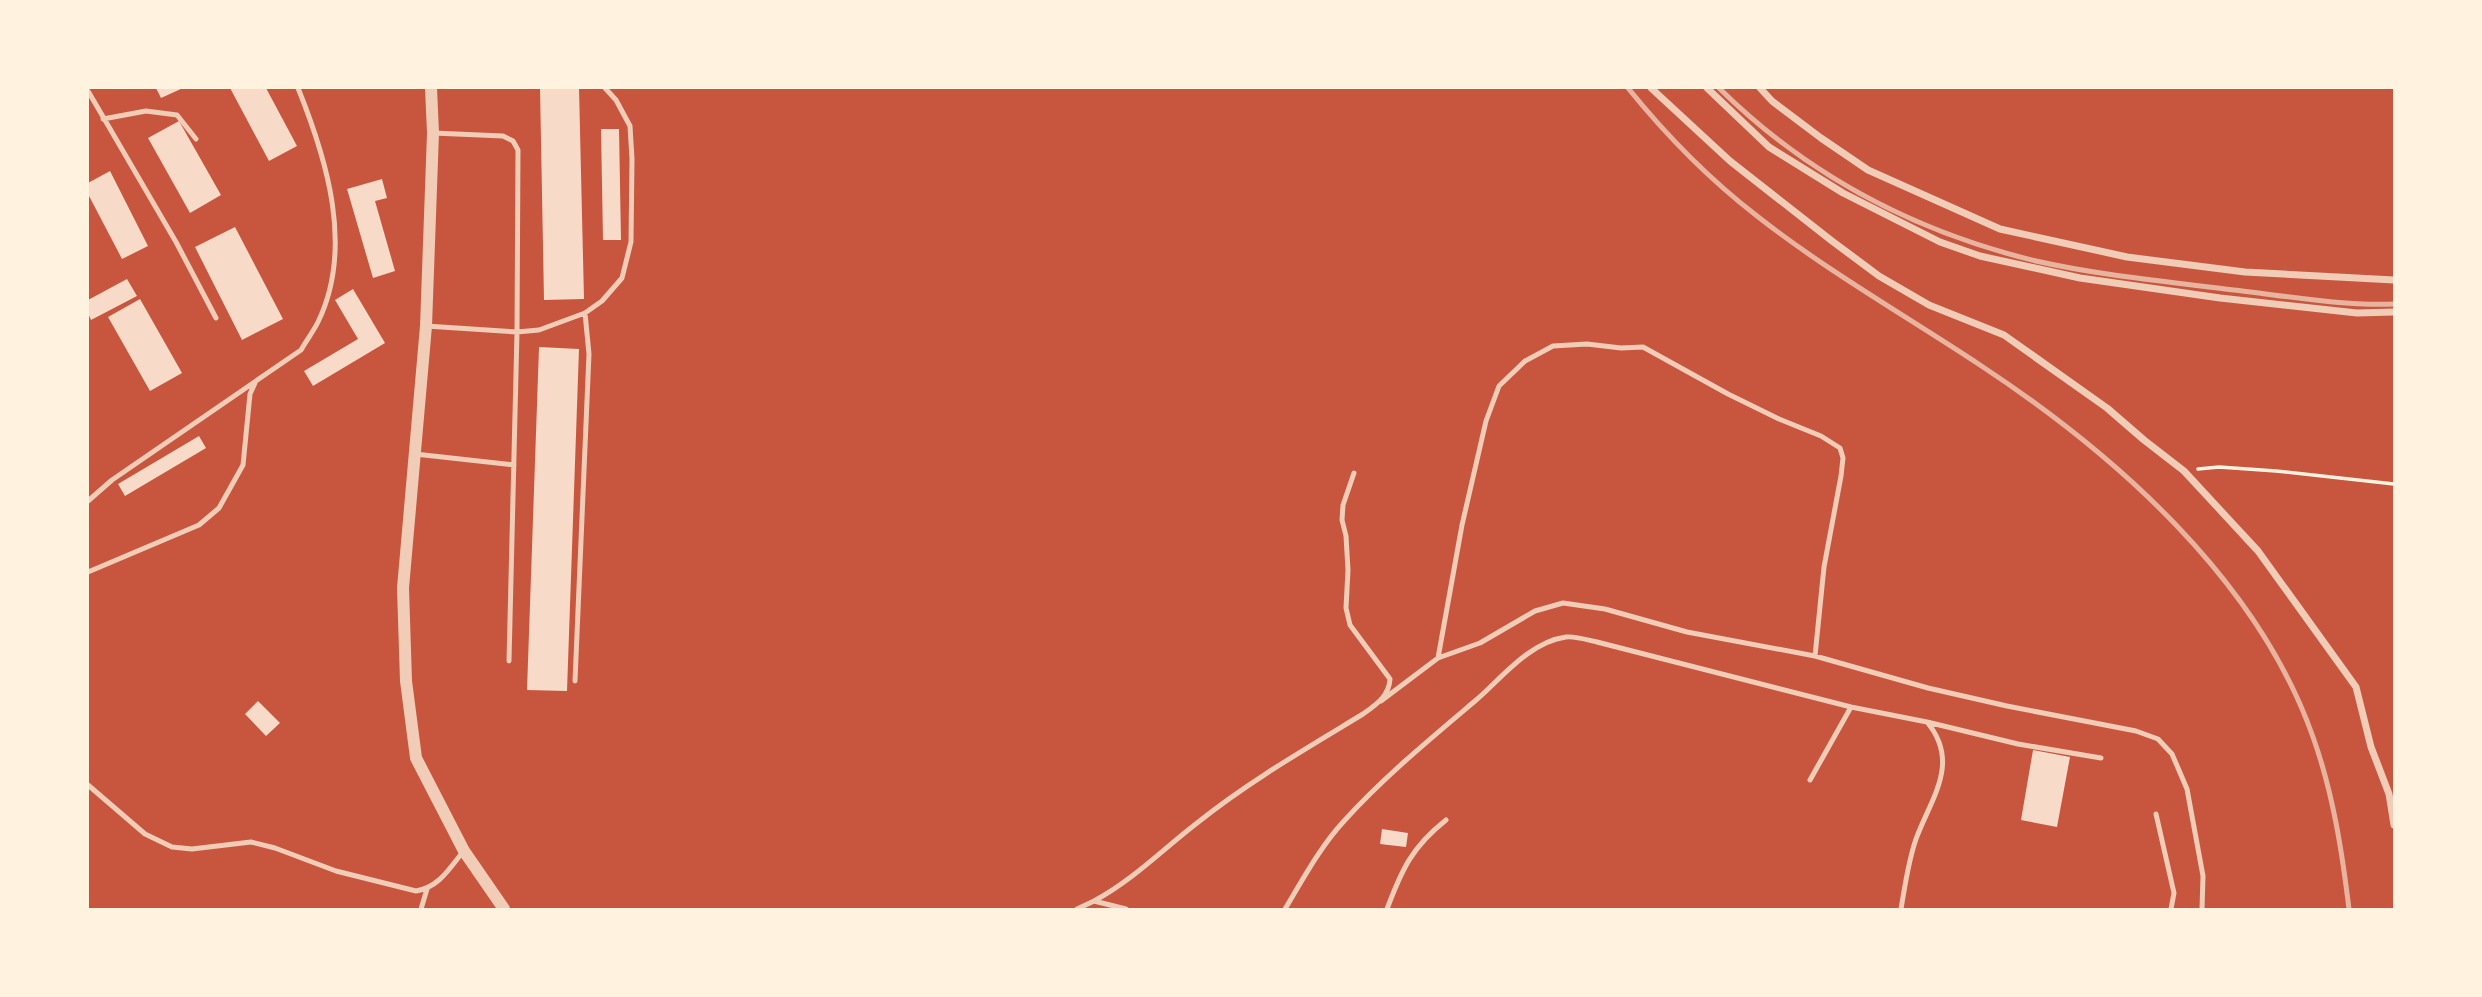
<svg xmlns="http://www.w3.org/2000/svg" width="2482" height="997" font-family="Arial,sans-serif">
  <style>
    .building { fill: #f7dbc8 }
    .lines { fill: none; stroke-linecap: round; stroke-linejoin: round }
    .path { stroke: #fff3e0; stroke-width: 3.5 }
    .service { stroke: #f1ccb7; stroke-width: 5 }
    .minor { stroke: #f1ccb7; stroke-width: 7 }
    .tertiary { stroke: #f1ccb7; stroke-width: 12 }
    .rail { stroke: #e9b49f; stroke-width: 5 }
  </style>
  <rect width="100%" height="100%" fill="#c8553d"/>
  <path class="building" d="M156,88h27l-22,10z
    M230,88h36l31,58 -28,15z
    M540,88h39l5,211 -40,1z
    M179,121l42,74 -31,18 -42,-75z
    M601,129h18l2,111h-18z
    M110,171l38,75 -26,13 -34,-65v-11z
    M382,179l5,19 -12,3 20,70 -22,7 -26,-89z
    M235,227l48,92 -41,21 -47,-93z
    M127,279l10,17 -46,24 -3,-7v-13z
    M353,289l32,54 -72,43 -9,-15 54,-32 -23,-39z
    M140,299l42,74 -32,18 -42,-74z
    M539,347l40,2 -12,342 -40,-1z
    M199,436l7,12 -81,48 -7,-12z
    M258,701l22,22 -14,13 -21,-22z
    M2033,750l37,7 -13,70 -36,-7z
    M1382,829l26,4 -2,14 -26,-3z"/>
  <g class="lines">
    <path class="path" d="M2198,469l21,-2 57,4 118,13"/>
    <path class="service" d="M88,91l88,151 40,76
      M103,119l43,-8 31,4 19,24
      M433,133l70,3 10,5 5,9 -1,182 -8,329
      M426,326l91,6 22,-2 46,-17 17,-12 20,-23 9,-36 1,-83 -2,-33 -14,-26 -11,-12
      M415,454l99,11
      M88,501l24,-21 189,-130c5,-9 12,-18 17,-28 36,-74 9,-162 -20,-234
      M88,572l111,-47 20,-17 24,-43 7,-71 5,-11
      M1438,658l24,-133 24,-104 13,-35 26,-25 28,-15 34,-2 34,4 22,-1 85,47 51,25 42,17 19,12 3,10 -2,18 -17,91 -9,89
      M575,681l14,-327 -4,-41
      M1381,701l57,-43 42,-15 55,-32 28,-8 42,6 82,23 128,24 113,32 79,18 129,25 22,8 14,15 15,35 16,87 -1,33
      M1927,722l91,22 83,14
      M1810,780l41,-73
      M88,785l57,49 27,13 20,2 59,-7 24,6 61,23 80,20c23,-4 33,-22 46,-38
      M2156,814l18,79 -3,16
      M1094,901c39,-21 68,-51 103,-78 51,-41 110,-75 166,-109 14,-10 26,-18 27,-35l-40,-54 -4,-17 2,-38 -2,-34 -4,-16 1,-15 11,-32
      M421,909l6,-20
      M1077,909l17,-8 32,8
      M1285,909c18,-30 35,-62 59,-88 40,-44 86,-82 131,-120 26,-22 54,-59 91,-64 9,-1 22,3 31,5l254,65 76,15c34,41 4,76 -11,117 -8,23 -11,47 -15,70
      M1387,909c15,-40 25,-62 59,-89"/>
    <path class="minor" d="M1651,88l79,73 102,80 47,35 50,29 75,30 103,73 37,32 40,31 74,80 98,136 15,60 18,47 5,31
      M1707,88l62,59 74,46 97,49 40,14 100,22 140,20 137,15 37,-1
      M1760,88l12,13 49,37 47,32 132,59 127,28 118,15 149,8"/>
    <path class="tertiary" d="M431,88l2,45 -7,193 -23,262 3,93 10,77 48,93 40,58"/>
    <path class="rail" d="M1628,88c38,47 81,91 129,128 70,55 149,100 223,149 135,89 278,215 333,372 20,56 29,114 36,172
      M1719,88c88,87 197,144 317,173 62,14 126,20 189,28 56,6 113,17 169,15"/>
  </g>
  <rect width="2482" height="997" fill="none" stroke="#fff3e0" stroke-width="178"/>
</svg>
